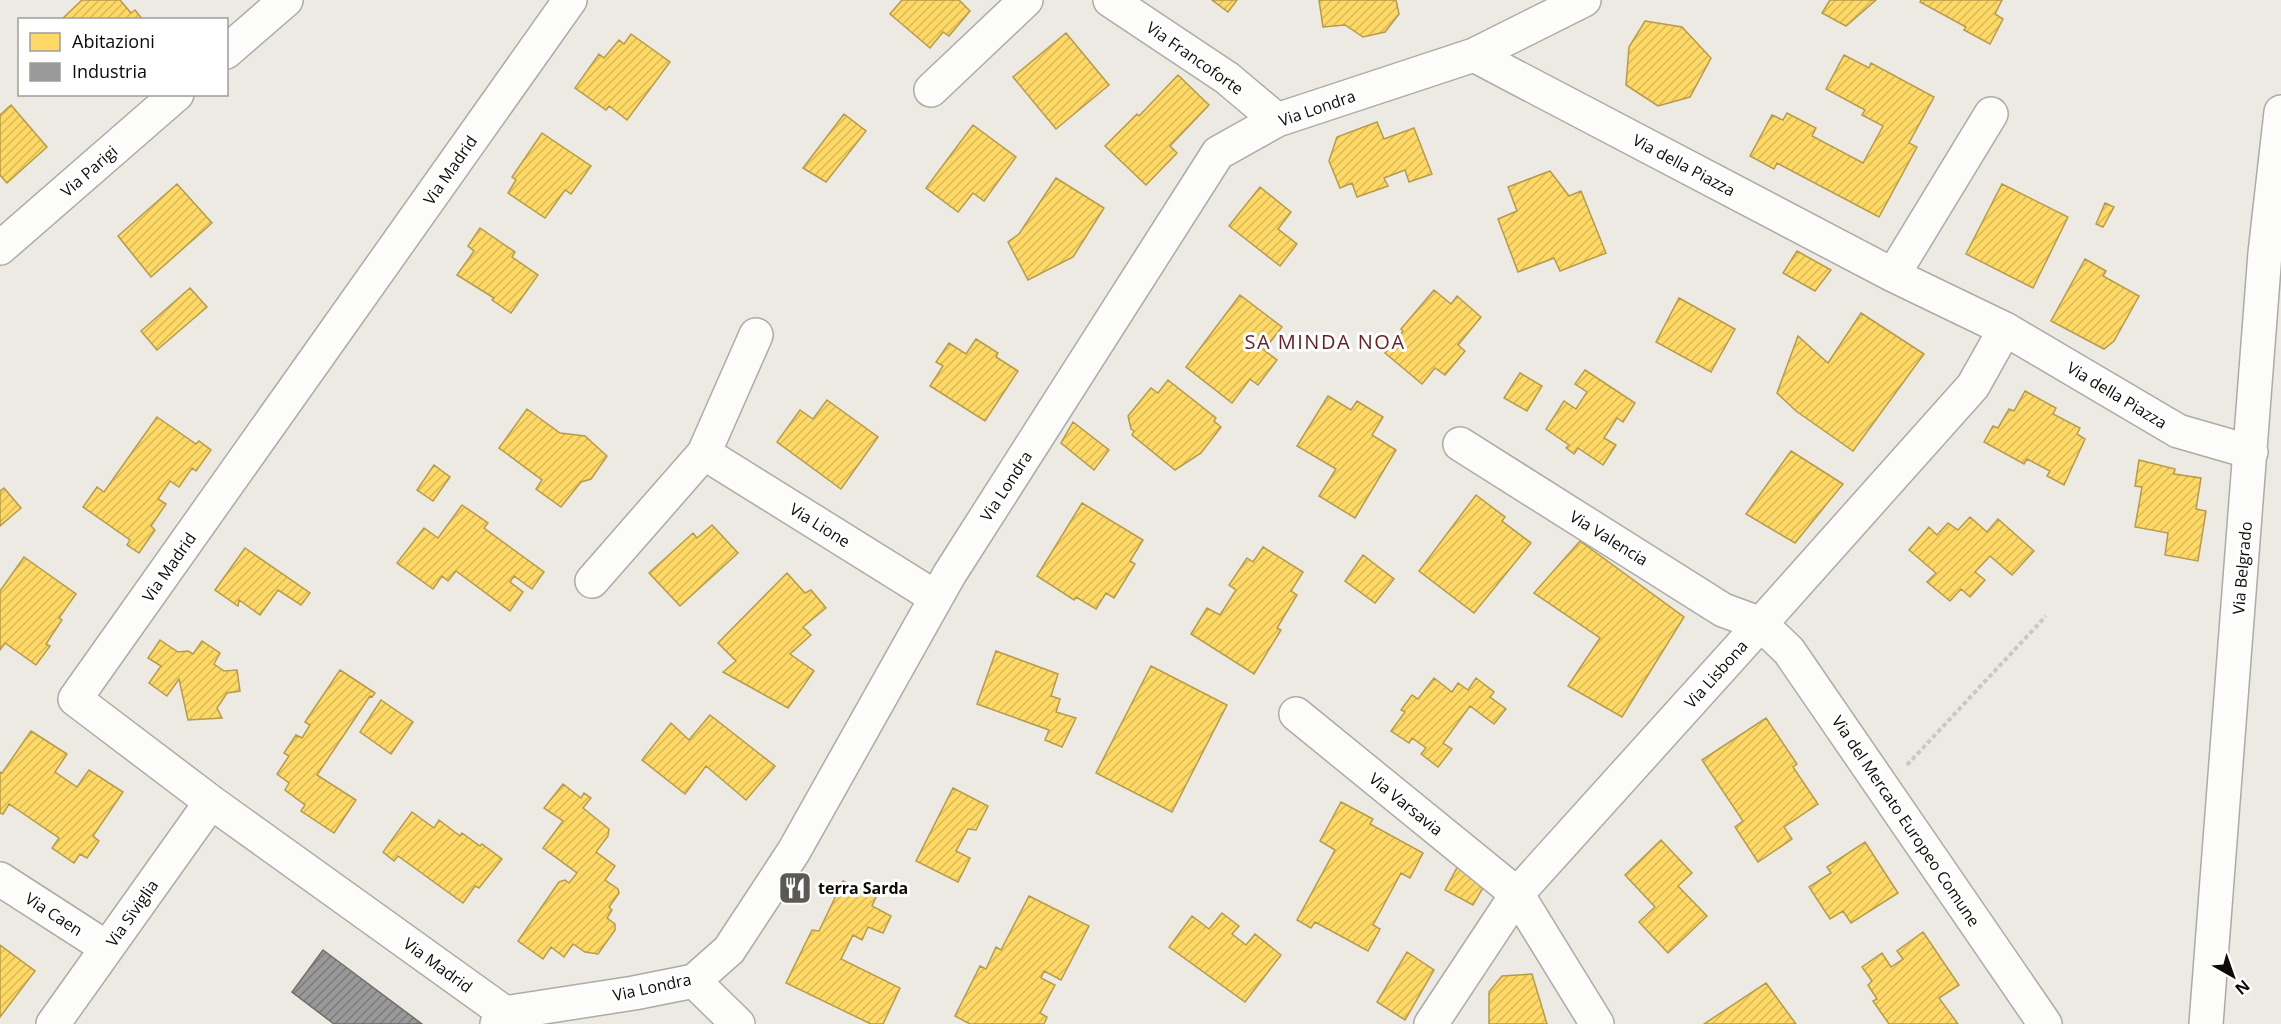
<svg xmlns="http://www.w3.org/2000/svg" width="2281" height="1024" font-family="'Open Sans',sans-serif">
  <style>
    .homes { fill: url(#homes-hatch); stroke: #b69b4a; stroke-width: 1.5 }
    .industry { fill: url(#industry-hatch); stroke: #6f6e6d; stroke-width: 1.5 }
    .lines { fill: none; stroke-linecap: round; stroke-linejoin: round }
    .minor-casing { stroke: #adaba6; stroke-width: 36 }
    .path { stroke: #c9c8c6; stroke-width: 4; stroke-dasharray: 4.5 3; stroke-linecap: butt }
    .minor { stroke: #fcfcfb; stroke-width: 33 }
    .labels { text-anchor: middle; stroke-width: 6; stroke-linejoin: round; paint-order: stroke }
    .street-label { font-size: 16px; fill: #0d0b07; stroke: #fff }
    .poi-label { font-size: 16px; font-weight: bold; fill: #0d0b07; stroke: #fff; text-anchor: start }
    .quarter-label { font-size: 20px; letter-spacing: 1.5px; fill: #672229; stroke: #fff }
  </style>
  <defs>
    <pattern id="homes-hatch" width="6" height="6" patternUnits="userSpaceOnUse" patternTransform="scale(1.5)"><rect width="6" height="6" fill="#ffd966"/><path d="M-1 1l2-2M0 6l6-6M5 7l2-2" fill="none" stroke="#d9b957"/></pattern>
    <pattern id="industry-hatch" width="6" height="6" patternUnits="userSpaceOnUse" patternTransform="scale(1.5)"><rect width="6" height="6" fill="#999"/><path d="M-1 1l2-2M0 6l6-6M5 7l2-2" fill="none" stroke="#7b7b7b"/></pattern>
  </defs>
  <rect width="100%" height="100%" fill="#eceae3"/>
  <path class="homes" d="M82,0h38l11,13 4,-3 8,10h-82z
    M902,0h57l11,11 -21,25 -6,-4 -13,16 -40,-34z
    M1212,0h25l-9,12z
    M1319,0h77l3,14 -14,18 -22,5 -18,-12 -22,2z
    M1830,0h46l-30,26 -24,-13z
    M1921,0h81l-7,14 8,5 -13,25 -26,-14 2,-3 -46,-25z
    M1645,21l37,6 29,31 -21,39 -32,9 -32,-21 3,-38z
    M1066,33l43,52 -53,44 -43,-52z
    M631,34l39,28 -43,58 -18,-14 -3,4 -31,-22 24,-34 5,4 15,-18 5,4z
    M1844,55l25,13 2,-5 63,34 -25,46 8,4 -38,70 -102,-54 -3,6 -24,-13 22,-41 11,5 4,-7 29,15 -4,8 51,27 20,-37 -21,-11 3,-5 -39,-21z
    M1178,75l31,30 -39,41 7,7 -31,32 -41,-39 32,-32 2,2z
    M11,105l36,42 -40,36 -7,-8v-60z
    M844,114l22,17 -40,51 -23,-14z
    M1377,122l7,17 30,-11 18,46 -23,8 -4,-12 -21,8 4,8 -31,11 -5,-14 -12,5 -11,-27 8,-24z
    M973,125l43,32 -32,44 -11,-8 -15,19 -32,-24z
    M542,133l49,33 -20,28 -6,-4 -20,28 -37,-25 8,-13 -4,-3z
    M1550,171l19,25 12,-5 25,62 -46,18 -6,-13 -36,14 -20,-53 19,-8 -9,-24z
    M1056,178l48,30 -31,49 -45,23 -20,-38 11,-8z
    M177,184l35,39 -61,54 -33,-41z
    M2002,184l66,33 -35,71 -67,-34z
    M1260,187l31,25 -13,17 19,15 -17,22 -51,-40z
    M2105,203l9,4 -11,20 -7,-3z
    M480,228l35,24 -3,5 26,18 -27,38 -19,-13 2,-2 -37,-23 17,-24 -6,-5z
    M1797,251l34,19 -16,21 -32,-18z
    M2085,259l21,12 -3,5 36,20 -25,45 -10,8 -53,-28z
    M190,288l17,19 -50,43 -16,-19z
    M1434,290l17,14 6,-8 24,21 -23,28 7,6 -20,24 -10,-7 -13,16 -37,-31 18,-22 -2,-2z
    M1240,295l42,32 -18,23 13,10 -19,25 -8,-6 -18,24 -46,-36z
    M1679,298l56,31 -24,43 -55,-30z
    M1861,313l63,41 -71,97 -57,-40 -19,-18 21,-57 30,27z
    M976,339l22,14 -2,4 22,14 -33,50 -55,-35 13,-20 -7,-4 13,-19 17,11z
    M1585,370l50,33 -12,19 -6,-4 -13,20 12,7 -13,20 -25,-17 -4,6 -8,-6 3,-3 -23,-16 18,-28 12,8 11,-17 -12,-8z
    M1520,373l22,13 -15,25 -23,-13z
    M1168,380l48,38 -2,3 7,6 -20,26 -26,17 -43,-35 2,-4 -3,-2 -3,-13 23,-28 7,5z
    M2025,391l31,17 -3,6 27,14 -3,6 8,5 -21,46 -17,-9 3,-5 -23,-12 -3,5 -40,-22 9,-16 5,2 11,-19 5,2z
    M1328,396l23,14 6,-9 26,16 -11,18 24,15 -41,68 -36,-22 17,-27 -39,-23z
    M827,400l51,37 -37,52 -64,-47 23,-32 13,9z
    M527,409l33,24 25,3 22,20 -16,23 -10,3 -20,25 -25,-18 6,-9 -43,-32z
    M157,417l39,27 3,-3 12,9 -15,21 -4,-3 -13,19 -9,-6 -12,18 8,5 -15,22 4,4 -16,23 -12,-8 3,-5 -47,-33 14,-20 7,5z
    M1073,422l36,28 -15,20 -33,-27z
    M1791,451l52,33 -48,59 -49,-29z
    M2139,460l36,9 -1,5 27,4 -5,31 10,2 -8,50 -33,-6 3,-22 -33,-6 7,-40 -7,-1z
    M434,465l16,12 -17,24 -16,-11z
    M4,488l17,20 -21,18v-35z
    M1476,495l29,22 -3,4 29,22 -57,70 -55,-42z
    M1082,503l61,37 -13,21 5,3 -21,34 -8,-5 -10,16 -20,-12 -2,3 -37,-24z
    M462,505l26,18 -4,5 60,44 -12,17 -18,-13 -4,6 13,10 -13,19 -54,-40 -8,10 -6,-5 -9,13 -36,-26 27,-35 14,10z
    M1970,517l17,15 11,-13 36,32 -22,24 -22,-19 -15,16 10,8 -15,17 -9,-8 -11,12 -23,-19 9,-9 -27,-23 20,-23 8,8 11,-12 10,7z
    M712,525l26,28 -58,53 -31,-33 44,-40 4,5z
    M1580,541l104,76 -62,100 -54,-31 32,-48 -66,-45z
    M1263,547l40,25 -12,19 6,4 -20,33 4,2 -27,44 -63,-40 16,-26 13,7 16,-25 -7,-5 18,-27 6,4z
    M245,548l65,45 -9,12 -23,-15 -18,25 -21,-15 -1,6 -23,-16z
    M1363,555l31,24 -19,24 -30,-22z
    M24,557l52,37 -17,24 3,2 -16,24 4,2 -14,19 -31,-22 -5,7v-59z
    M787,573l18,20 6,-3 15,18 -23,19 8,8 -21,19 24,17 -26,37 -65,-36 13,-11 -18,-18z
    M160,640l18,12 10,-1 5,3 9,-13 18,12 -6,11 10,7 13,-1 3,21 -13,2 -10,15 5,10 -34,2 -9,-41 -12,17 -18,-13 12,-17 -13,-8z
    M996,651l62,23 -7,22 9,3 -4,13 20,6 -14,29 -17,-7 4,-10 -72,-26z
    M1151,666l76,39 -55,107 -76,-39z
    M340,670l35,23 -3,4 -2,-1 -53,79 39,25 -22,33 -33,-22 4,-6 -20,-15 4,-7 -12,-9 12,-18 -5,-3 12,-18 6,3 8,-13 -5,-3z
    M1434,678l18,14 6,-9 10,7 8,-12 18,14 -4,5 16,12 -12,15 -24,-18 -27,37 9,6 -14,18 -17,-13 5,-6 -14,-10 -3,5 -18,-12 14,-19 -4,-2 11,-15 6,4z
    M381,700l32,22 -22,32 -31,-22z
    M710,715l65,51 -29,34 -40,-34 -21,28 -43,-34 29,-37 18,17z
    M1766,718l31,46 -4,3 25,37 -34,23 8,12 -34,23 -23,-35 8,-6 -41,-61z
    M31,731l36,23 -12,18 22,15 12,-17 34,22 -30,44 6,5 -12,17 -7,-4 -6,9 -22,-15 7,-10 -50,-34 -6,10 -3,-1v-41l2,1z
    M563,784l18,14 3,-5 7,5 -8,10 26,21 -1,7 -12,16 19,14 -10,14 13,9 1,4 -10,14 3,3 -5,8 8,6v6l-17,24 -13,-2 -12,-8 -9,13 -13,-10 -8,12 -25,-18 41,-59 6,-2 4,3 8,-10 -34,-25 20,-27 -19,-13z
    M953,788l35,18 -12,24 -8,-1 -12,22 14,7 -12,24 -42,-21z
    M1341,802l32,17 -3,5 53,29 -13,25 -9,-5 -28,52 7,4 -12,22 -53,-29 -4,6 -14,-8 38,-70 -15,-9z
    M412,812l22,16 5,-8 21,16 2,-3 18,13 2,-2 20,15 -23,29 -4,-2 -12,17 -65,-47 -4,5 -11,-9z
    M1661,840l31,33 -14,13 29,30 -39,37 -29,-31 16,-15 -30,-32z
    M1865,842l33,51 -47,30 -8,-12 -13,8 -21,-32 22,-14 -4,-6z
    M1458,866l26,20 -11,19 -28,-15z
    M843,881l33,16 -4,9 19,10 -8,17 -15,-6 -6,13 -9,-5 -12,24 59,29 -17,36h-12l-85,-41 26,-53 7,1z
    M1029,896l60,30 -28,54 -17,-9 -3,7 14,7 -15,28 7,4 -3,7h-74l-15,-8 25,-50 6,3 10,-22 5,3z
    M1222,913l17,13 -7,8 14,11 9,-11 26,21 -36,47 -76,-55 23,-31 17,13z
    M1923,932l36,53 -20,13 19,26h-69l-16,-23 4,-2 -9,-14 4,-4 -10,-14 20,-14 9,14 12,-8 -6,-8z
    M0,945l35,26 -35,46z
    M1407,952l27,18 -29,50 -28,-18z
    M1532,974l15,50h-58v-32l13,-16z
    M1766,983l30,41h-92z"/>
  <path class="industry" d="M323,950l99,74h-88l-42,-32z"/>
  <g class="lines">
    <defs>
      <path id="minor" d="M1110,0l117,78 50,42
        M226,52l60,-52
        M1474,55l419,220 112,54 173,102 73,21
        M931,90l95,-90
        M0,248l177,-154
        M1893,275l98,-161
        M1460,444l263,166 38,14 28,27 256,373
        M704,453l231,144
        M592,581l112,-128 52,-118
        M1296,714l221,180 80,130
        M0,879l107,69
        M694,981l44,43
        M505,1013l-294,-211 -136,-103 495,-699
        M53,1024l158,-222
        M497,1024l8,-11 129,-20 60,-12 35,-31 65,-99 155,-276 269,-422 59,-33 197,-65 110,-55
        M1431,1024l86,-130 223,-247 233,-261 32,-57
        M2206,1024l59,-771 16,-141"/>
    </defs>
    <use href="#minor" class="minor-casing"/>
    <path class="path" d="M1907,765l139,-149"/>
    <use href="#minor" class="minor"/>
  </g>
  <defs>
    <symbol id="restaurant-square" viewBox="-11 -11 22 22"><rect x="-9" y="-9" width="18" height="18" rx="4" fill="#5b5954" stroke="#fff"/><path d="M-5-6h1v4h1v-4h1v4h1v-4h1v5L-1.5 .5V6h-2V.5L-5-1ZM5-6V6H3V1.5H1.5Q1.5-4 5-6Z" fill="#fff"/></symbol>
  </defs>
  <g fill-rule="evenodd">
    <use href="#restaurant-square" x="776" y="869" width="38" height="38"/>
  </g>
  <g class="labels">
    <g class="street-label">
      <text transform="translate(1195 58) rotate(35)" y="6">Via Francoforte</text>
      <text transform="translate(1317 108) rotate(-19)" y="6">Via Londra</text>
      <text transform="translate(1684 165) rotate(28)" y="6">Via della Piazza</text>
      <text transform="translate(450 170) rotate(-55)" y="6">Via Madrid</text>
      <text transform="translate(89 171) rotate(-41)" y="6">Via Parigi</text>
      <text transform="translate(2117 395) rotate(31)" y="6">Via della Piazza</text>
      <text transform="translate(1006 486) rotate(-57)" y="6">Via Londra</text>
      <text transform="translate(820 525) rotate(32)" y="6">Via Lione</text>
      <text transform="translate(1609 538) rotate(32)" y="6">Via Valencia</text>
      <text transform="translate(169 567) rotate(-55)" y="6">Via Madrid</text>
      <text transform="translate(2242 568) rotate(-85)" y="6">Via Belgrado</text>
      <text transform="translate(1716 674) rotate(-48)" y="6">Via Lisbona</text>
      <text transform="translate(1406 804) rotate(39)" y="6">Via Varsavia</text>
      <text transform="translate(1906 821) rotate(56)" y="6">Via del Mercato Europeo Comune</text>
      <text transform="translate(132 913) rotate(-55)" y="6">Via Siviglia</text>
      <text transform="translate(54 914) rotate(33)" y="6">Via Caen</text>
      <text transform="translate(438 965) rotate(36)" y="6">Via Madrid</text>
      <text transform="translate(652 987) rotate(-12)" y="6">Via Londra</text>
    </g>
    <g class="poi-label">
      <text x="818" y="894">terra Sarda</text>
    </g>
    <g class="quarter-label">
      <text x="1325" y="349">SA MINDA NOA</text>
    </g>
  </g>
  <rect x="18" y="18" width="210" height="78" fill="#ffffff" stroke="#9e9d9c" stroke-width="1.5"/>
  <rect x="30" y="33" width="30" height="18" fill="#ffd966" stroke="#9e9d9c" stroke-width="1.5"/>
  <text x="72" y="48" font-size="18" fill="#0d0b07">Abitazioni</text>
  <rect x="30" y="63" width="30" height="18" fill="#999999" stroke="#9e9d9c" stroke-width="1.5"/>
  <text x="72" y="78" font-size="18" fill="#0d0b07">Industria</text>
  <g transform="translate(2233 976) rotate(140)" stroke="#ffffff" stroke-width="4.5" paint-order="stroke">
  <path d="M0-4.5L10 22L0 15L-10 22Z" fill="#0d0b07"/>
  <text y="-9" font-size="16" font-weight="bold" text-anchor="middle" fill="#0d0b07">N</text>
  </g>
</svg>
